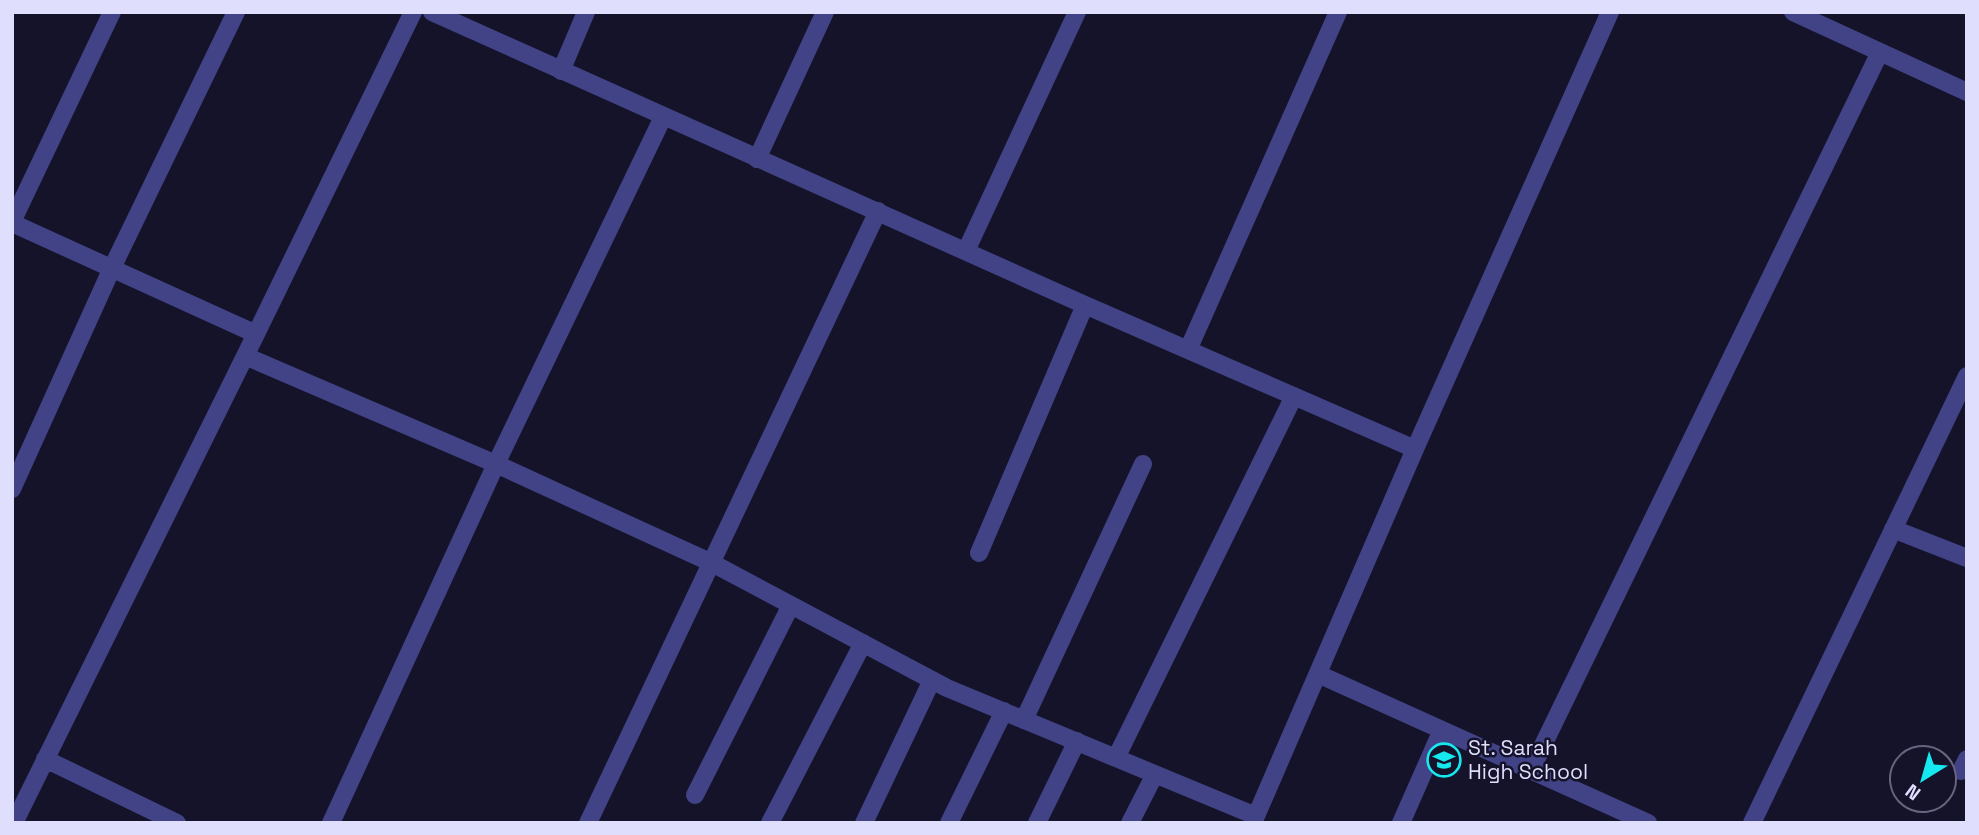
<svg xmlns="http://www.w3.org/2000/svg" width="1979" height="835" font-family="'Space Grotesk',sans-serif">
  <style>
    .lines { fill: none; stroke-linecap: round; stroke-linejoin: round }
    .minor { stroke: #414386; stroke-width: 18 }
    .labels { text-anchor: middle; stroke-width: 5; stroke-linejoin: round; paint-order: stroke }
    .poi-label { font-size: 21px; fill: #dfdefd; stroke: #15132a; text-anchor: start }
  </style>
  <rect width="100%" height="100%" fill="#15132a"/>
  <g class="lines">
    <path class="minor" d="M432,12l653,293 330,144
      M1793,12l174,80
      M561,71l25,-59
      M757,159l68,-147
      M12,222l100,-210
      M12,223l244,111
      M966,251l111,-239
      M1188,350l150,-338
      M245,356l251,108 216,99 235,125 309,128
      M12,489l100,-221 124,-256
      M1893,529l74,29
      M979,553l106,-248
      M1318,674l330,149
      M1024,720l119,-256
      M1116,758l178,-362
      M45,759l132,64
      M1531,770l349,-718
      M1961,771l6,-12
      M695,795l96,-190
      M14,823l242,-489 157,-322
      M331,823l165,-359 167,-347
      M588,823l290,-612
      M770,823l93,-180
      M864,823l68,-143
      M949,823l55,-112
      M1037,823l40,-82
      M1130,823l25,-49
      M1253,823l162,-374 195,-437
      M1401,823l41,-93
      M1752,823l215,-447"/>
  </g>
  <defs>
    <symbol id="school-ring" viewBox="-11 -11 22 22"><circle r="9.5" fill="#15132a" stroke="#16e8f0" stroke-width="1.5"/><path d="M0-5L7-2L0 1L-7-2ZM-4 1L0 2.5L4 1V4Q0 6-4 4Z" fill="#16e8f0"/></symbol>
  </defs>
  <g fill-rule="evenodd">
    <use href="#school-ring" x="1425" y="741" width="38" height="38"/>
  </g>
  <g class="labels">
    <g class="poi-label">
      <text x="1468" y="755">St. Sarah<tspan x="1468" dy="24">High School</tspan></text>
    </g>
  </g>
  <rect width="1979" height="835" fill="none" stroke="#dfdefd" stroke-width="28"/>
  <g transform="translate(1923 779) rotate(217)"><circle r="33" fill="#15132a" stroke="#66647e" stroke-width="2"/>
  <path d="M0-5L12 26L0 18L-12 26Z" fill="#16e8f0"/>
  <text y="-10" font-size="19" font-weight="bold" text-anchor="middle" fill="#dfdefd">N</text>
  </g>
</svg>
